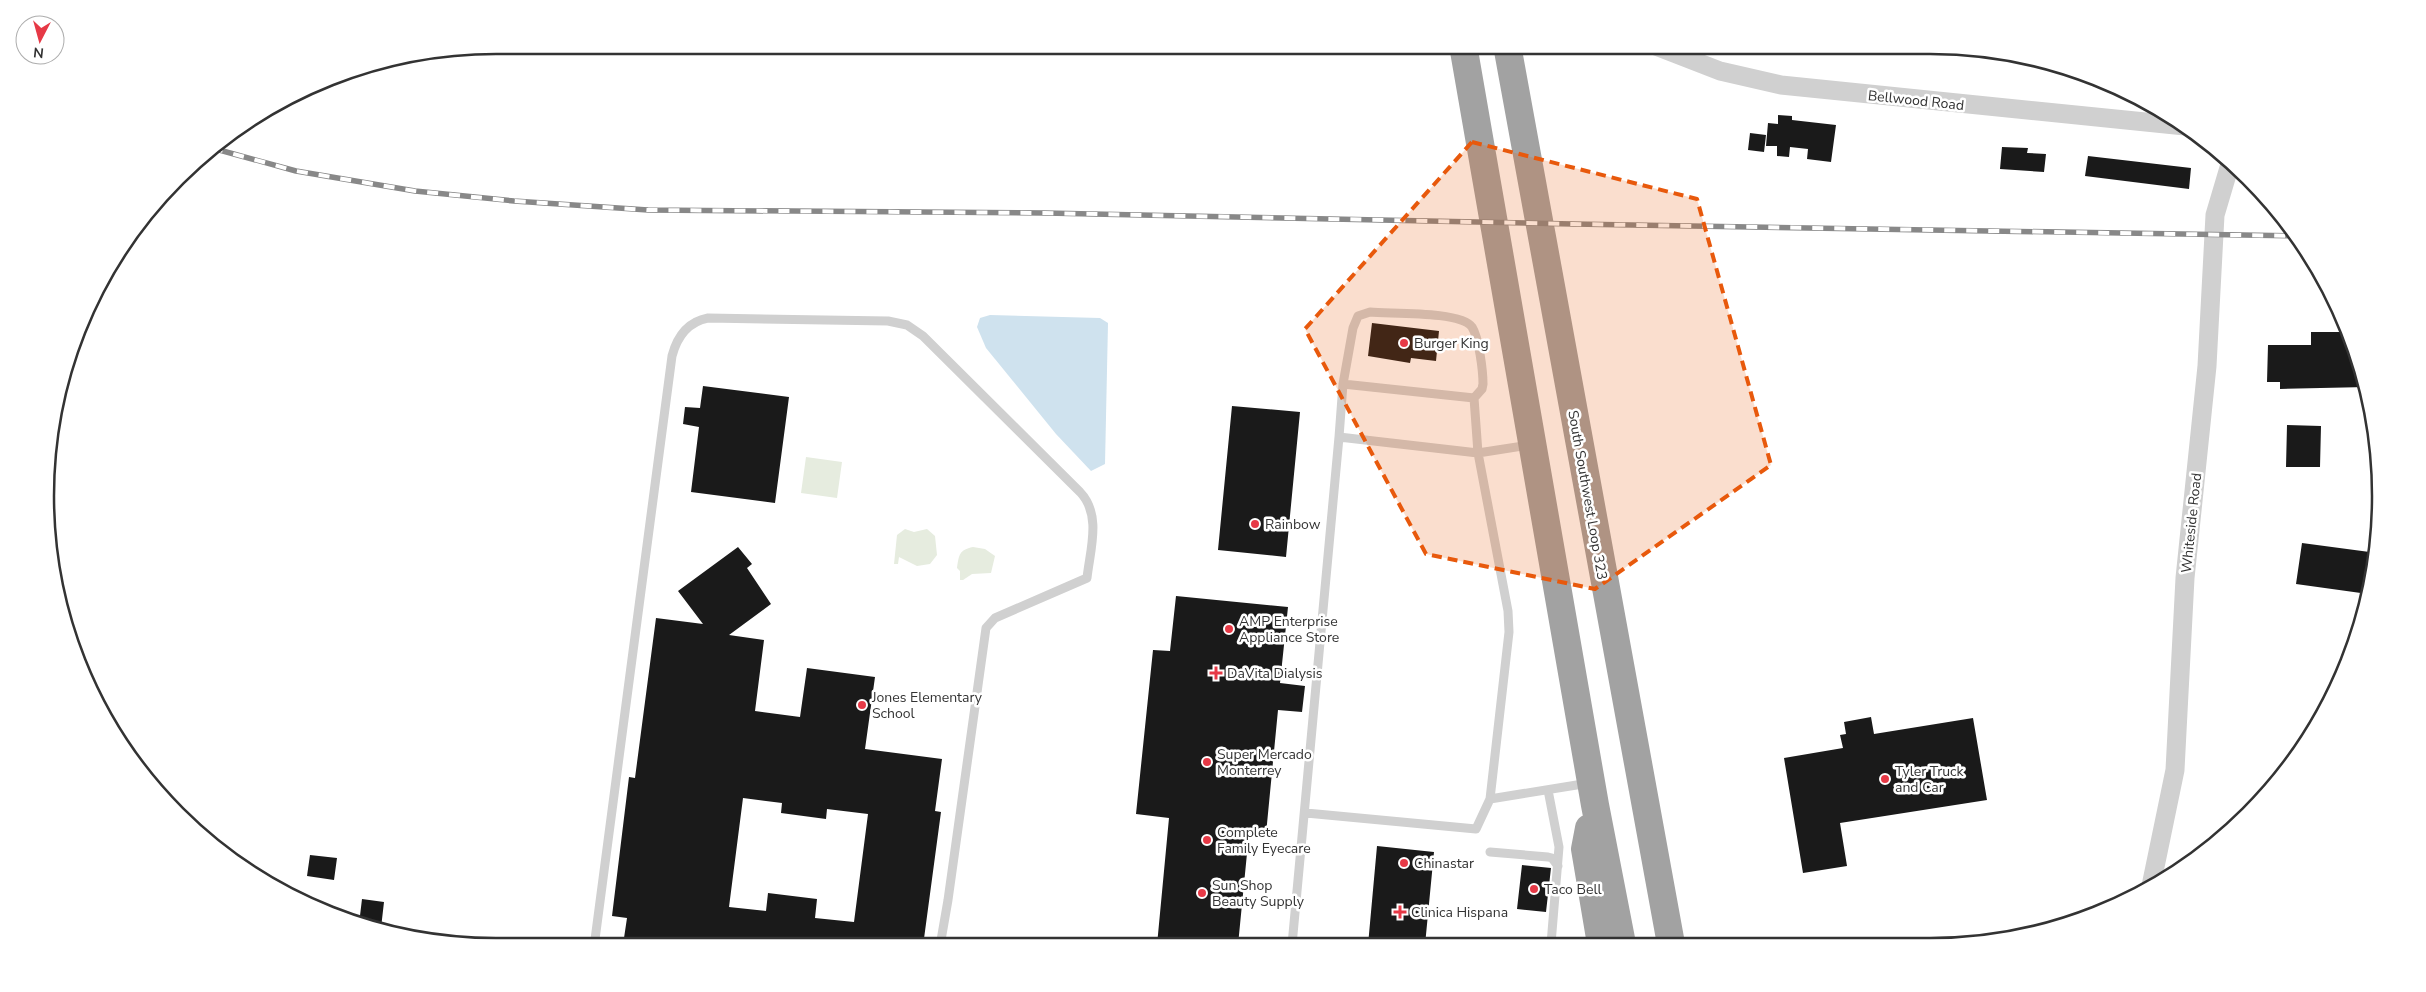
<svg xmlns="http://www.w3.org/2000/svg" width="2426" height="992" font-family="'Nunito Sans',sans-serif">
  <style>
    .green { fill: #e6ecdf }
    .water { fill: #cfe2ee }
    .building { fill: #1a1a1a; fill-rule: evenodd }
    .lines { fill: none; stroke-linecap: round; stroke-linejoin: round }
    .service { stroke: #d0d0d0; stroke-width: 9 }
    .minor { stroke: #d0d0d0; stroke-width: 19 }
    .trunk { stroke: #a2a2a2; stroke-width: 28 }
    .rail-casing { stroke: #888; stroke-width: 5.5 }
    .rail { stroke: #fff; stroke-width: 4; stroke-dasharray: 11; stroke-linecap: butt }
    .marked { fill: #e8590c; fill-opacity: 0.2; stroke: #e8590c; stroke-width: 4; stroke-dasharray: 10 6; stroke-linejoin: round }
    .poi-dot { fill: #e63946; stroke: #fff; stroke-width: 2 }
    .labels { text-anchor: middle; stroke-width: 5; stroke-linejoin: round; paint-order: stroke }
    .street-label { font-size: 14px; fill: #333; stroke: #fff }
    .poi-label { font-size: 14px; fill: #333; stroke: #fff; text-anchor: start }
    .rim { fill: none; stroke: #333; stroke-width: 2.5 }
  </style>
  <rect width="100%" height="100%" fill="#fff"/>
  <path class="green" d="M806,457l36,5 -5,36 -36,-5z
    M905,529l9,3 13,-3 8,7 2,19 -7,9 -13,2 -18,-9 -1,7h-4l3,-29z
    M973,547l12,2 10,7 -4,17 -19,1 -9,6h-3v-9l-3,-3c2,-13 2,-18 16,-21z"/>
  <path class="water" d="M990,315l110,3 8,5 -3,141 -14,7 -35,-37 -70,-86 -9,-21 3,-9z"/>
  <path class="building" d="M1778,115l14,1v4l44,5 -5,37 -24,-3 1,-10 -18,-2 -1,10 -12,-1v-10h-11l2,-23 10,1z
    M1750,133l16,2 -2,17 -16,-2z
    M2002,147l26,1 -1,5 19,1 -2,18 -44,-3z
    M2088,156l103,12 -2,21 -104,-13z
    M1372,323l67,8 -3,30 -25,-3 -1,5 -42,-7z
    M2311,332h34l-1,13h9l14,42 -87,2v-7h-13l1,-37h43z
    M703,386l86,11 -14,106 -84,-11 8,-65 -16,-3 2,-17 15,1z
    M1232,406l68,6 -14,145 -68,-7z
    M2287,425l34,1 -1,41h-34z
    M2302,543l75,10 -9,41 -72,-10z
    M738,547l14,17 -5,4 24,36 -42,31 35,5 -9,71 45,6 7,-49 68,9 -10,72 77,10 -7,52 6,1 -18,134 -268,1 1,-5 -32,-4 3,-20 -15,-2 17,-139 6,1 21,-160 47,6 -25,-33zM743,798l39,5 -1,10 45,6 1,-10 41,5 -14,108 -39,-4 2,-19 -49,-6 -2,18 -37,-4z
    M1176,596l112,11 -8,76 25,3 -3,26 -24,-2 -12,124 -17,-1 -11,112h-81l12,-127 -33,-4 17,-164 17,1z
    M1871,717l3,17 99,-16 14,82 -147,23 7,43 -44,7 -19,-115 59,-10 -3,-13 6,-1 -2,-12z
    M1377,846l57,6 -9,93h-57z
    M310,855l27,3 -3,22 -27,-4z
    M1522,865l29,3 -5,44 -29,-3z
    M362,899l22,3 -3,26 -22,-4z"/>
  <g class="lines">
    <path class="service" d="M1343,384l10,-56 5,-12 12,-4c21,2 91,-1 102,15 7,11 11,44 11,57l-1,5 -8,9
      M1548,790l11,57 -8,97
      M1490,799l99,-16
      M1306,813l170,16 14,-30 19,-167 -1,-21 -30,-158 -4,-55 -131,-14 -4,53
      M1490,852l58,5 4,1 6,8
      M1292,945l47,-508 139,16 51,-8
      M594,947l78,-591c5,-19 15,-34 36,-38l180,3 19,4 16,11 157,156c22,23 10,58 7,86l-92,40 -9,10 -38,272 -8,46"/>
    <path class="minor" d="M1653,45l67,26 61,14 404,41
      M2151,886l24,-116 10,-192 22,-212 8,-151 16,-54"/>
    <path class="trunk" d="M1463,45l132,760 27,139
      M1507,45l164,899
      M1589,828l-4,21 16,95"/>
    <defs>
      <path id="rail" d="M212,148l84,23 119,20 99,10 134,9 397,3 528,11 724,12"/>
    </defs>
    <use href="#rail" class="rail-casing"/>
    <use href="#rail" class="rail"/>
  </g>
  <path class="marked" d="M1472,142l225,57 74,266 -176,124 -169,-35 -121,-225z"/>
  <g class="poi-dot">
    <circle cx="1404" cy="343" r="5"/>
    <circle cx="1255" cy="524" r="5"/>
    <circle cx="1229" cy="629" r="5"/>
    <path d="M1213.5 665.5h5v5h5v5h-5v5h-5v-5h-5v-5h5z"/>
    <circle cx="862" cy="705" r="5"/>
    <circle cx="1207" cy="762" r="5"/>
    <circle cx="1885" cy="779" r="5"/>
    <circle cx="1207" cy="840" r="5"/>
    <circle cx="1404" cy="863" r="5"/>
    <circle cx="1534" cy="889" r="5"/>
    <circle cx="1202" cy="893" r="5"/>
    <path d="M1397.5 904.5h5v5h5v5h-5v5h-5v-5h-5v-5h5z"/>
  </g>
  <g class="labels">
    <g class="street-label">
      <text transform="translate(1916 100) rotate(6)" y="5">Bellwood Road</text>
      <text transform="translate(1588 495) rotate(80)" y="5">South Southwest Loop 323</text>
      <text transform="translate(2191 523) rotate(-84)" y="5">Whiteside Road</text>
    </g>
    <g class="poi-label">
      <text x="1414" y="348">Burger King</text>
      <text x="1265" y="529">Rainbow</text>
      <text x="1239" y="626">AMP Enterprise<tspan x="1239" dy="16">Appliance Store</tspan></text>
      <text x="1227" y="678">DaVita Dialysis</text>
      <text x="872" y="702">Jones Elementary<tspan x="872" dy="16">School</tspan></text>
      <text x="1217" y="759">Super Mercado<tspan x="1217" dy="16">Monterrey</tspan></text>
      <text x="1895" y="776">Tyler Truck<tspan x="1895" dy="16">and Car</tspan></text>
      <text x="1217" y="837">Complete<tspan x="1217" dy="16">Family Eyecare</tspan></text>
      <text x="1414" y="868">Chinastar</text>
      <text x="1212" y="890">Sun Shop<tspan x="1212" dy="16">Beauty Supply</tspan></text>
      <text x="1544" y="894">Taco Bell</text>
      <text x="1411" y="917">Clinica Hispana</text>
    </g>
  </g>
  <path d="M0 0H2426V992H0ZM496 54H1930A442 442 0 0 1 2372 496V496A442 442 0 0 1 1930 938H496A442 442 0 0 1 54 496V496A442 442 0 0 1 496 54Z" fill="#fff" fill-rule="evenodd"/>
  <path class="rim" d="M496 54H1930A442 442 0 0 1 2372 496V496A442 442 0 0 1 1930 938H496A442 442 0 0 1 54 496V496A442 442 0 0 1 496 54Z"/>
  <g transform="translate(40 40) rotate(186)"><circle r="24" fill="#ffffff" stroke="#adadad"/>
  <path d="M0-4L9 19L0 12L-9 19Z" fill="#e63946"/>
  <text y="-8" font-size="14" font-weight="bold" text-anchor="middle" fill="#333333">N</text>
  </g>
</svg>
